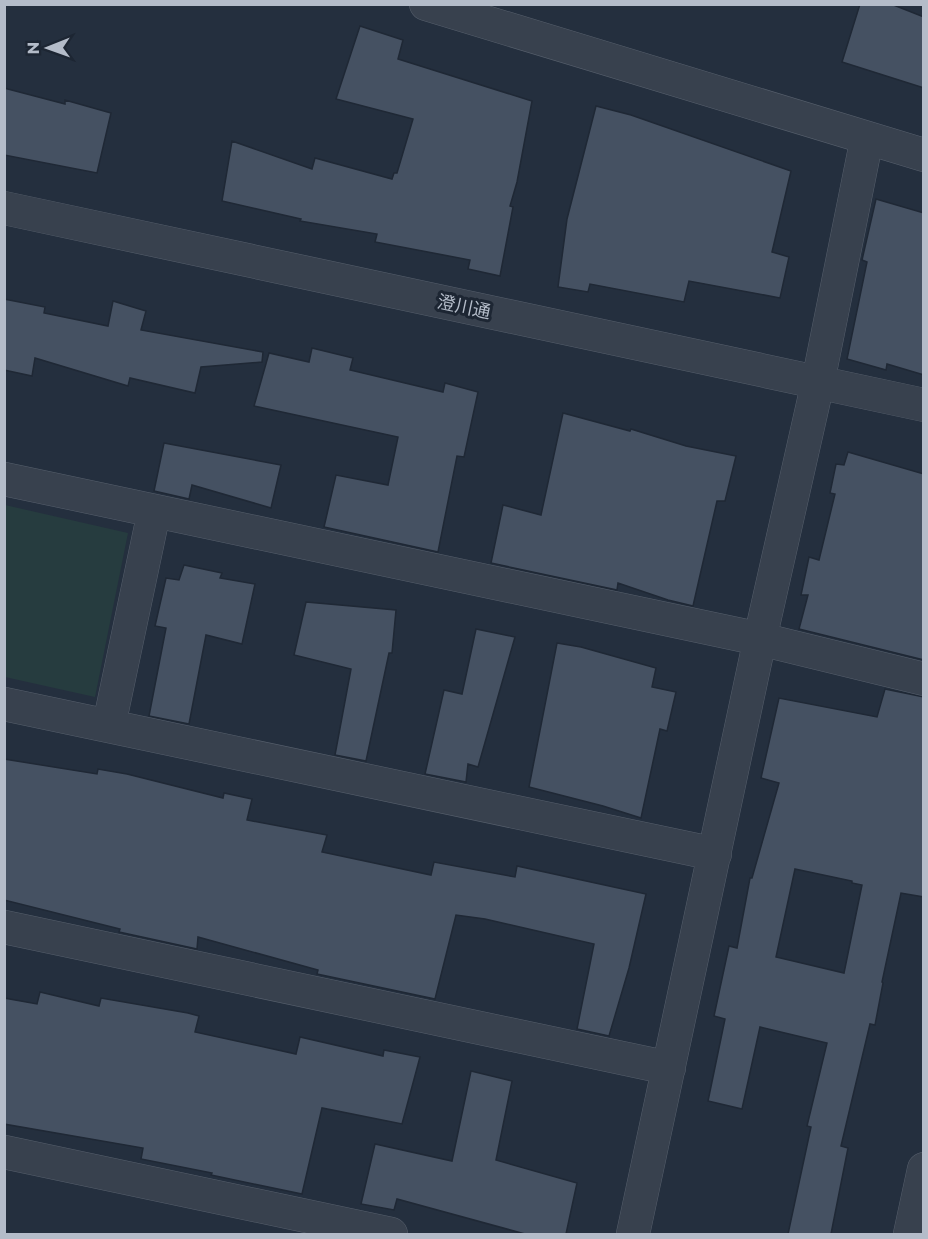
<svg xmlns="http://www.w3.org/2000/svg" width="928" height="1239" font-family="Montserrat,'Noto Sans JP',sans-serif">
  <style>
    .green { fill: #263c3f }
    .building { fill: #455162; stroke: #1f2835; stroke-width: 1.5; fill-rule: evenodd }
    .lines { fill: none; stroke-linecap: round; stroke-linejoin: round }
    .minor-casing { stroke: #565f6c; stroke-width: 34 }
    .minor { stroke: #38414e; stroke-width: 33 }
    .labels { text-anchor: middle; stroke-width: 6; stroke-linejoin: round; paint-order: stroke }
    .street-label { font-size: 18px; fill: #b4bcc9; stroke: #1d2633 }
  </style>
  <rect width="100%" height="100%" fill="#242f3e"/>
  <path class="green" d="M5,505l123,28 -33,164 -90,-20z"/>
  <path class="building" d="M860,4h31l33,13v71l-82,-26z
    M360,26l43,14 -5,19 134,42 -15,81 -7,24 3,1 -13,69 -32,-7 2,-9 -95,-18 2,-8 -77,-13 1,-2 -79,-18 10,-60 80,28 3,-11 77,21 2,-6h3l16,-54 -77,-20z
    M4,88l61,16v-4l46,13 -14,60 -93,-18z
    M596,106l35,9 160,56 -19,81 17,5 -9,41 -91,-17 -5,21 -94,-18 -2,8 -30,-5 9,-68z
    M876,199l48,14v162l-37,-11 -1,6 -39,-11 20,-97 -5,-2z
    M4,299l41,8 -1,6 64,13 5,-25 33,10 -5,19 122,22 -1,10 -61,5 -6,26 -65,-15 -2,8 -93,-28 -3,18 -28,-6z
    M312,348l41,10 -3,12 93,22 2,-9 33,9 -14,65 -7,-1 -19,96 -114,-25 12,-52 52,10 10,-48 -144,-31 15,-53 40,9z
    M563,413l67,18 1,-2 55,17 50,10 -11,45h-8l-24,105 -25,-6 -50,-17 -1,7 -126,-27 12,-58 38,10z
    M164,443l117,22 -10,43 -79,-23 -3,14 -35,-8z
    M848,452l76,22v186l-125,-31 9,-34h-7l8,-38 10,3 16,-66 -5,-1 6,-29 8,1z
    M184,565l38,8 -2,5 35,6 -13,60 -36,-9 -17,89 -40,-8 17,-88 -11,-2 11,-48 13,2z
    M306,602l90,8 -4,43h-3l-23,108 -31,-6 16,-86 -57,-14z
    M476,629l39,8 -37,130 -10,-3 -2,18 -41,-8 19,-84 18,4z
    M557,643l24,4 75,21 -4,19 24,5 -9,39 -7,-2 -19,89 -38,-12 -74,-19z
    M885,689l39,8v200l-23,-4 -19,89 1,1 -8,42 -5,-1 -29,122 7,2 -17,86h-43l23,-107 -4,-1 20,-83 -67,-16 -18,82 -34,-8 17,-82 -11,-3 15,-70 8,2 13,-70h2l27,-95 -18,-5 18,-80 98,19zM795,869l57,12v2l10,2 -18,88 -68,-16z
    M4,759l93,15 1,-5 29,5 96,24 1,-5 28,6 -5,21 80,15 -5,17 109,23 3,-13 81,15 2,-11 129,28 -17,74 -20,68 -32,-7 17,-85 -109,-25 -29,-4 -21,84 -118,-25 1,-4 -120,-33 -1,12 -78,-17 1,-3 -116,-29z
    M40,992l59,14 2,-8 87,15 11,3 -4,16 101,22 4,-17 83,19 1,-6 36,7 -18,67 -80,-16 -20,86 -91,-19 1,-2 -71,-14 2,-11 -139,-24v-126l33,6z
    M471,1071l41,10 -16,79 81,23 -11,51h-41l-128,-35 -3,11 -33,-6 14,-60 77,17z"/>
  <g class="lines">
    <defs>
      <path id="minor" d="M426,4l498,151
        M4,208l920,197
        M4,479l756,160 164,40
        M4,704l711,150
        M109,725l45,-213
        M4,927l665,141
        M4,1152l387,82
        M633,1234l127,-595 58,-257 49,-244
        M910,1234l14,-65"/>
    </defs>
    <use href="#minor" class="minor-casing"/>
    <use href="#minor" class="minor"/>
  </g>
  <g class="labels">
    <g class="street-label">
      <text transform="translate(464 307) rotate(12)" y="6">澄川通</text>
    </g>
  </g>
  <rect width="928" height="1239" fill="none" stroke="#b4bcc9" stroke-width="12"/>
  <g transform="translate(48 48) rotate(269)" stroke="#1d2633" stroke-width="4.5" paint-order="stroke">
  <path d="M0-4.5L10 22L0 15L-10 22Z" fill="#b4bcc9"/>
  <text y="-9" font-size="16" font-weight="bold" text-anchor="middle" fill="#b4bcc9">N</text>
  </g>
</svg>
